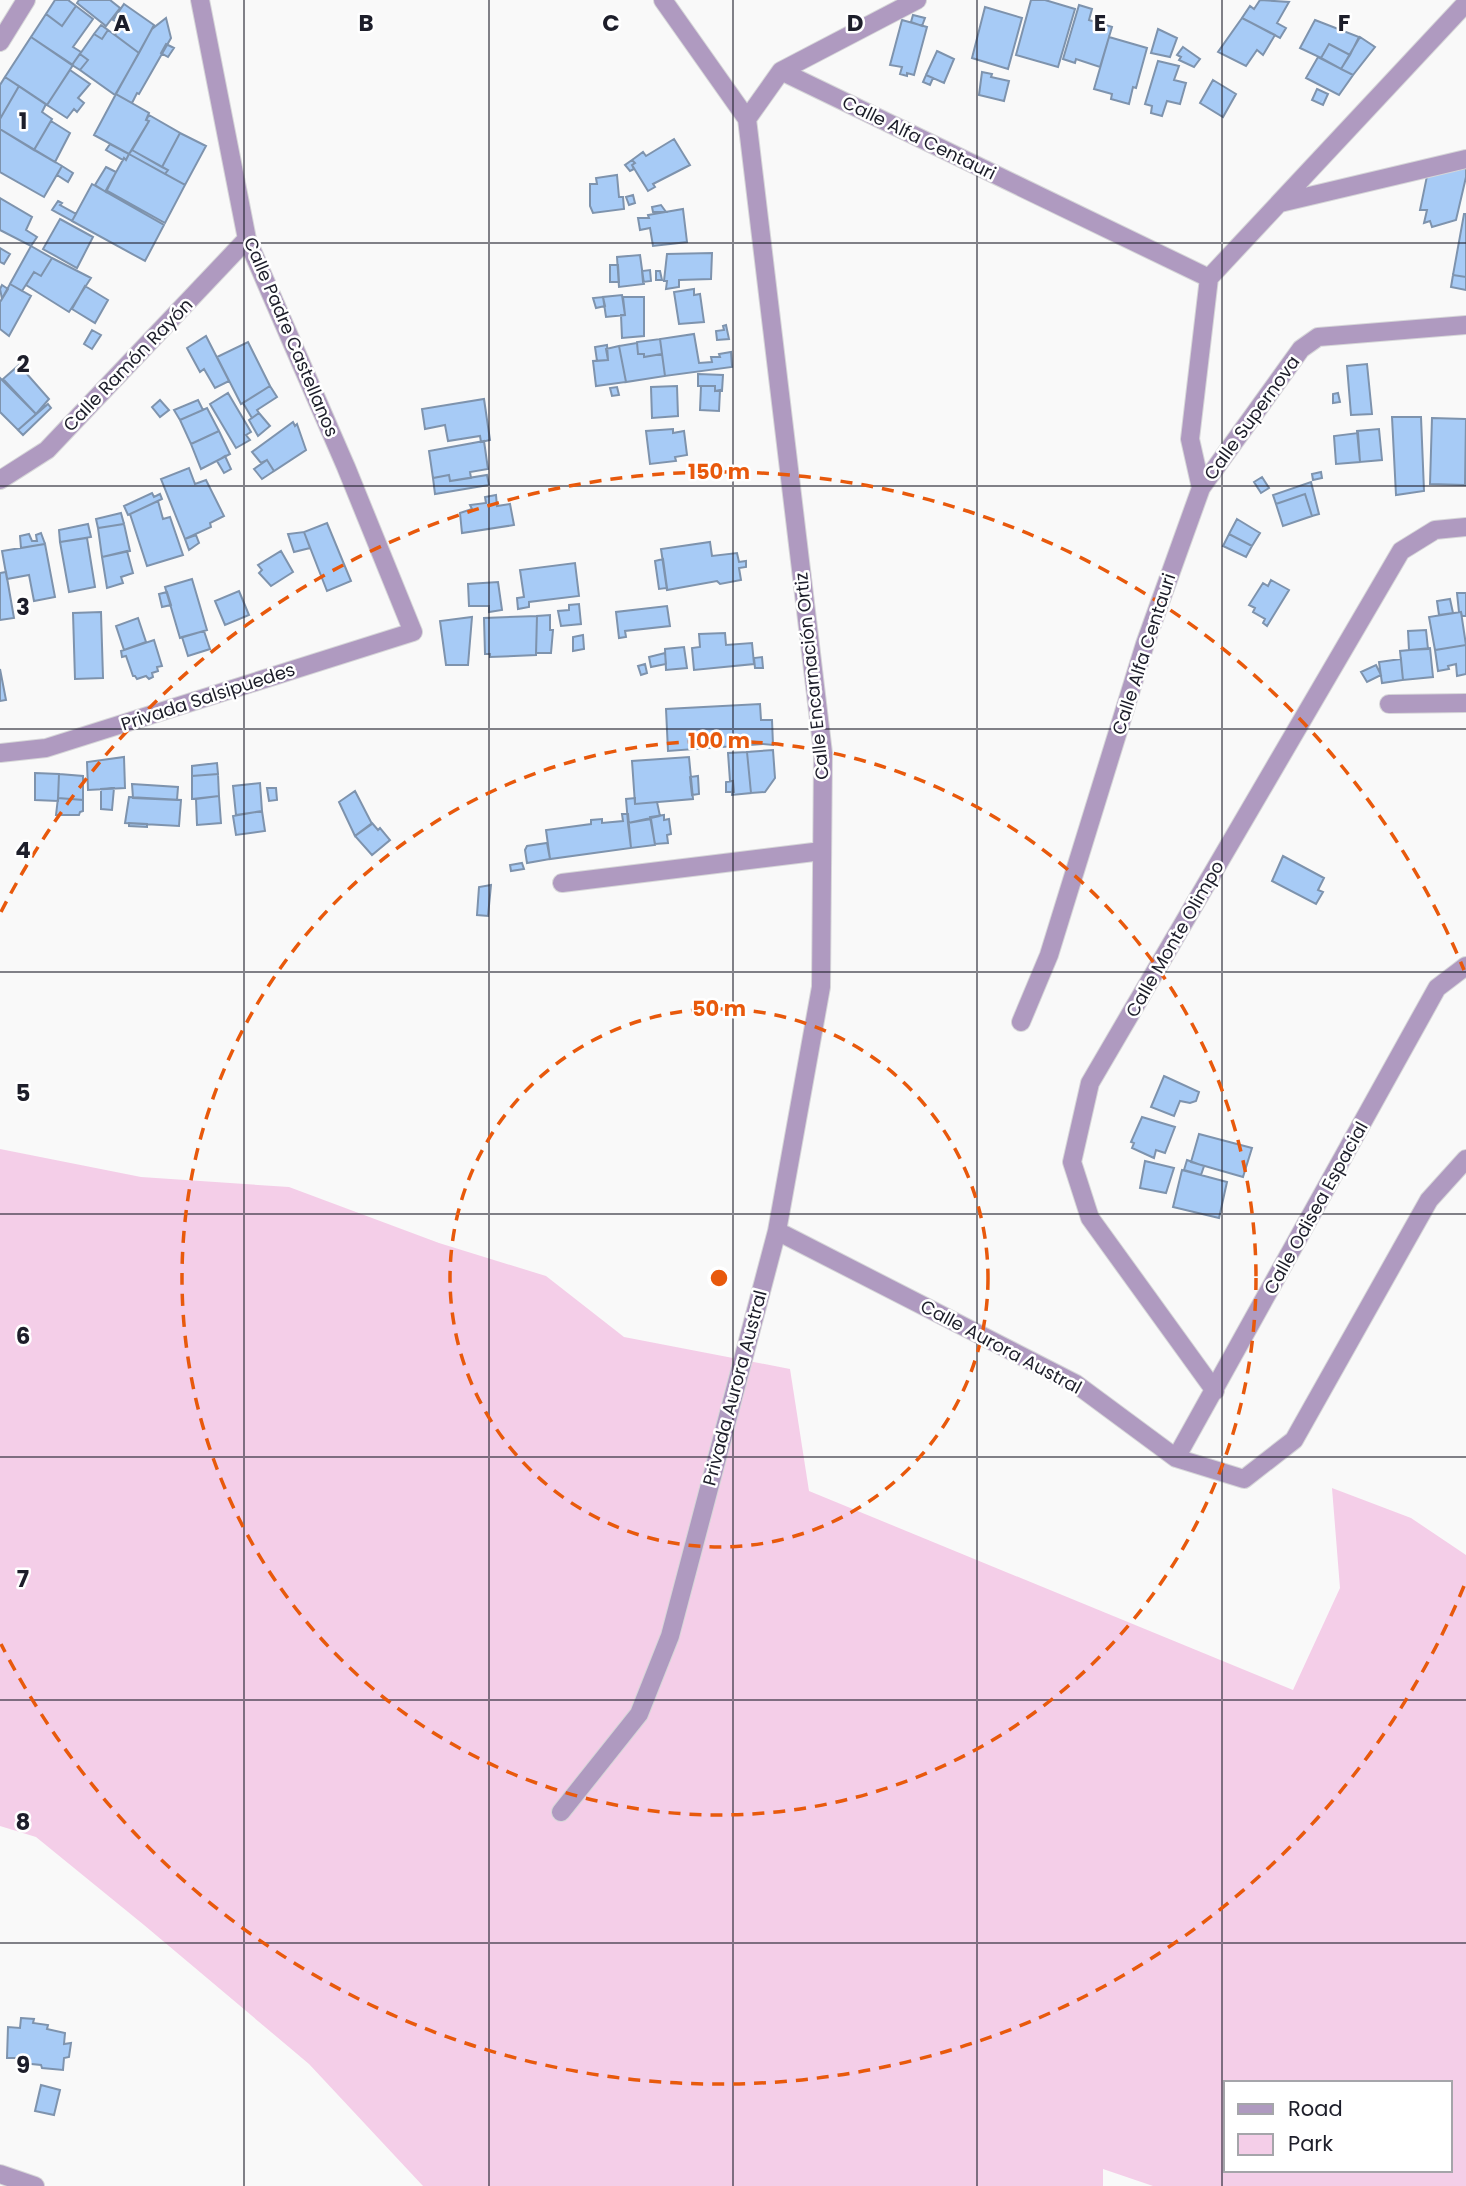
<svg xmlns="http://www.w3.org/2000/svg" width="1466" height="2186" font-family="Poppins,sans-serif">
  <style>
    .green { fill: #f4cee8; fill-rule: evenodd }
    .building { fill: #a7cbf6; stroke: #7e93ad; stroke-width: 2 }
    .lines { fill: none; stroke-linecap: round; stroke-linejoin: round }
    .minor-casing { stroke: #d6d6d8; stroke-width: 20 }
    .minor { stroke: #af9ac0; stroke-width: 18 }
    .grid { fill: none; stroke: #1d1e2a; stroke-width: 2; stroke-opacity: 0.55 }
    .ring { fill: none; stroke: #e8590c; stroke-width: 3.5; stroke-dasharray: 12 9 }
    .labels { text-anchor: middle; stroke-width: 5; stroke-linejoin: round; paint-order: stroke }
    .street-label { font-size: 18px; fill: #1d1e2a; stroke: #fff }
    .grid-label { font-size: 23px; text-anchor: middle; font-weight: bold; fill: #1d1e2a; stroke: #fff; stroke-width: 5; stroke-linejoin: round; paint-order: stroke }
    .centre { fill: #e8590c; stroke: #fff; stroke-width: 3.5 }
    .ring-label { font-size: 21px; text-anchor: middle; font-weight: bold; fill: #e8590c; stroke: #fff; stroke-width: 5; stroke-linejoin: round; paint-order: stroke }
  </style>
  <rect width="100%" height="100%" fill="#f9f9f9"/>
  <path class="green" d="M0,1149l141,28 148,10 150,56 107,33 78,61 166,32 19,122 484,199 47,-102 -8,-100 79,30 55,37v631h-313l-50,-17v17h-680l-114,-122 -165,-139 -108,-88 -36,-11zM1226,2083h224v87h-224z"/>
  <path class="building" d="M55,0h13l8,6 -14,20 -16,-12z
    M79,0h31l10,8 -14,18 -29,-23z
    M1031,0h14l30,9 -17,58 -42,-12z
    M1260,0l29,2 -12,21 9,5 -6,10 -38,-20 8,-12 4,3z
    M124,4l30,21 -15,28 -24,-18 7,-10 -9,-5z
    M1079,5l13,4 -3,11 23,7 -12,40 -24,-8 -1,4 -12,-4z
    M76,6l17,13 -20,28 8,5 -9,13 -41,-28 15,-23 16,12z
    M985,7l37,11 -14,51 -36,-11z
    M913,15l12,3 -3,8 -11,-4z
    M166,18l5,20 -32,56 -2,-1 -5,10 -16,-9 36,-65z
    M1242,18l33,17 -12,20 -6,-5 -11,16 -28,-14z
    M902,20l25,7 -13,48 -7,-2v3l-7,-2 2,-7 -12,-2z
    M1315,20l44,17 -9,18 -21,-11 -8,14 -21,-10z
    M101,25l7,5 -6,9 -8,-5z
    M1158,29l19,9 -7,19 -19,-4z
    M108,30l31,23 -24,42 -35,-25 8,-10 -8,-6 14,-20 8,5z
    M31,37l42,28 -26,40 -42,-28z
    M1109,37l38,11 -11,40 -3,-1 -4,17 -18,-5 1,-5 -18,-5z
    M1360,37l15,10 -22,28 -12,-6z
    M166,44l8,4 -6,9 -7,-4z
    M1329,44l21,11 -9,14 -20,-11z
    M1183,47l17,12 -6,8 -15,-7 2,-3 -4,-2z
    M937,51l17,8 -10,24 -18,-8z
    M80,54l8,6 -8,10 -8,-5z
    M1318,57l35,18 -14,20 -33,-17z
    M1158,61l21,5 -5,14 12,3 -6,21 -13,-3 -5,15 -11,-3 1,-7 -7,-2z
    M70,70l20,14 -12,14 6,5 -7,9 -3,-3 -7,9 -20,-13z
    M982,72l10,2 -1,3 18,4 -5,20 -25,-6z
    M926,75l7,3 -3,7 -7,-3z
    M5,77l14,9 -19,33v-34z
    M1213,80l23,14 -13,23 -23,-14z
    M19,86l27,18 -4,8 10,7 -18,31 -34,-21v-10z
    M1317,89l11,5 -5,11 -11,-5z
    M116,94l33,19 -3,7 3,1 -20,33 -35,-19z
    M149,115l31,18 -18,34 -30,-17 17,-29 -3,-1z
    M51,121l19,12 -15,29 -21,-12z
    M0,129l62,37 -18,31 -44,-25z
    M180,133l26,13 -21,39 -20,-11 3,-4 -6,-3z
    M674,139l16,26 -37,19 2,3 -7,4 -16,-26 3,-2 -3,-3 11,-8 3,4z
    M110,144l19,10 -3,6 -2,-2 -1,2 -17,-10z
    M132,150l36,20 -3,4 -36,-20z
    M129,154l56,31 -20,38 -59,-33 18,-32 2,2z
    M632,160l3,3 -3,2 2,4 -4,2 -5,-6z
    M62,166l11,7 -5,9 -11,-7z
    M106,167l10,5 -10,20 -11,-7z
    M1466,168v9l-10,43 -24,7 -2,-6 -6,2 3,-13h-7l7,-34z
    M617,175l2,22h4l1,12 -31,4 -3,-7v-22h7l-1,-6z
    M92,184l72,41 -19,36 -73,-40z
    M633,195l2,8 -6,2 -3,-8z
    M0,198l32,19 -6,13 11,7 -6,9 -31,-16z
    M58,201l4,2 -2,2 16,9 -4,7 -20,-11z
    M661,205l5,7h-13l-1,-5z
    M683,209l4,33 -34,4 -3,-18 -10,2 -2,-12h11l-1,-3z
    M1464,214h2v63l-13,-2z
    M60,219l33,18 -16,31 -34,-19z
    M31,246l21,12 -11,18 -7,-4 -12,19 -12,-7z
    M0,248l10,6 -6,10 -4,-2z
    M712,253l-1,26 -32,1v7l-13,2 1,-8h-3l3,-27z
    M640,255l4,29 -25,3 -2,-30z
    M52,258l39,20 -22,34 -43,-27 8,-13 7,4z
    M610,265h8l1,17h-9z
    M650,270l1,11 -8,1 -1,-11z
    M656,271h4l2,9h-6z
    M1453,275l13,2v13l-15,-3z
    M10,284l21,12 -22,40 -9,-7v-27z
    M2,285l6,4 -6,10 -2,-10z
    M85,286l23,14 -13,23 -23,-14z
    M694,289v6l6,-1 4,28 -25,2 -5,-32z
    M622,295l3,20 -19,2 -3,-20z
    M603,297l2,9 -9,2 -3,-10z
    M623,297h21v39l-22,2 -1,-23h4z
    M726,325l3,14 -12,1 -1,-9 8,-1 -1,-4z
    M92,330l9,5 -9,14 -8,-5z
    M694,334l5,29 13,-1 -1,-5h9l-1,-3 12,-2 1,15 -67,9 -5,-37z
    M206,336l23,45 -14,7 -11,-19 -4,3 -13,-24z
    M660,339l2,15 -18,3v-3h-6l-1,-12z
    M248,342l22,44 -29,18 -24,-47z
    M637,343l1,11h6v3l18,-3 3,22 -39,6 -7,-36z
    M607,345l1,15 -11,1 -2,-14z
    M619,346l7,36 -30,4 -3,-25 15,-1 -2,-11z
    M1367,364l5,50 -21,1 -4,-49z
    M19,365l30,34 -13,15 -33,-35z
    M698,374l25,1 -1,16h-7v-5h-17z
    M0,378l36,36 -18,16 -18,-18z
    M270,386l7,11 -20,13 2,3 -7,5 -9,-15z
    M677,386l1,30 -26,2 -1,-31z
    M701,386h14v5l5,-1 -1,21 -19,-1z
    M617,387l2,8 -7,1 -2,-8z
    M228,393l23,39 -5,3 4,5 -14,8 -26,-44z
    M1338,393l2,9 -7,1v-9z
    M484,399l6,41 -9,2 -1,-6 -32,5 -3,-16 -20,4 -3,-20z
    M160,400l9,10 -9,7 -8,-10z
    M198,400l5,10 -23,10 -6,-10z
    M48,404l3,4 -28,27 -5,-5z
    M207,408l12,23 -28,13 -11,-24z
    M259,413l11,13 -12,10 -9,-16z
    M1392,417h29l3,74 -28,4z
    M1432,418l34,1 -1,66 -35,-1z
    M293,422l2,4 2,-2 9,26 -32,21 -7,-11 -6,3 -9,-11z
    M673,429v4l11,-2 3,24 -12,2 1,4 -26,3 -4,-33z
    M1379,429l3,31 -22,2 -3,-31z
    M219,431l11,23 -29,15 -10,-25z
    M1358,433l2,29 -24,2 -2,-28z
    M484,441l4,28 -18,3 1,6 -21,3 -1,-6 -16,3 -4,-27z
    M225,456l6,13 -7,4 -7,-12z
    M267,460l7,11 -12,8 -8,-10z
    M189,468l6,16 11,-4 18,36 -14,7 1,4 -26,12 -24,-60z
    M1321,472l1,6 -9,2 -1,-6z
    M449,475l1,6 37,-6 2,10 -54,9 -2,-16z
    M1262,477l7,11 -8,5 -7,-11z
    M1311,482l8,32 -7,2 -7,-22 -29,10 -3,-9z
    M152,493l2,4 6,-3 2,5 -34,16 -4,-9z
    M1305,494l7,22 -29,10 -7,-22z
    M496,495l1,11 13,-2 4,21 -52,8 -2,-20 12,-4 -2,-4 16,-2 -1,-6z
    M158,501l5,18 7,-2 13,38 -36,11 -17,-52z
    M121,513l3,11 -26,4 -2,-9z
    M1237,519l23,14 -8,13 -23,-12z
    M327,523l24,58 -24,10 -23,-59z
    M88,524l3,13 -31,5 -1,-12z
    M124,524l6,27 -28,6 -4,-29z
    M304,532l6,16 -16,4 -6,-18z
    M41,533l4,11 -24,4 -1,-12 9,-2 3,7h5l-1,-6z
    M1229,534l23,12 -6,11 -23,-11z
    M196,535l3,8 -10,7 -4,-11z
    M87,538l8,49 -26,5 -9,-50z
    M710,542l2,14 25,-3 2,9 7,-1v6l-7,1 2,12 -21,4 -3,-3 -50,9 -6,-41z
    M45,544l10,53 -21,4 -5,-26 -22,4 -5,-28z
    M127,551l6,22 -12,4 2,6 -16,5 -5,-31z
    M281,551l12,21 -22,14 -12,-13 3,-3 -4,-5z
    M663,559l4,29 -8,1 -4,-28z
    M575,563l4,33 -50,6v5l-11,2 -1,-11 7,-1 -4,-27z
    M6,572l8,46 -14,2v-47z
    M192,579l15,51 -27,8 -15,-51z
    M1271,580l18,10 -22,36 -4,-3 2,-4 -12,-7 2,-4 -6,-3 14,-22 5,3z
    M498,582l4,28 -13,2v-6h-20l-1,-22z
    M239,591l10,24 -24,10 -10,-24z
    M167,592l4,13 -9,2 -3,-13z
    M1457,593h9v23h-4l-1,-4h-2z
    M1450,599l3,14 -14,2 -2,-14z
    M579,604l2,20 -20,2 -3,-15 11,-1v-5z
    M667,606l3,20 -45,5 1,6 -7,1 -3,-26z
    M101,612l2,66 -28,1 -2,-66z
    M1461,612l5,33 -31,5 -6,-33z
    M550,615v15h3l-2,23h-15l1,-37z
    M537,616l-1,39 -46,2v-3h-5l-1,-36z
    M472,617l-4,48h-22l-6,-44z
    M138,618l8,24 -22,8 -8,-24z
    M1426,630l2,19 -19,1 -1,-19z
    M204,631l6,18 -22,7 -6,-19z
    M725,633l1,12 26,-2 2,21 -60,6 -2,-22 8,-1 -1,-13z
    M583,635l1,14 -11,2v-14z
    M154,640l8,26 -5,1 1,4 -6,2 1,4 -4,2 -3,-3 -9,3 -2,-3h-2l-7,-20 -4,1 -1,-6z
    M1466,645v29l-9,2 -1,-12 -8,2 1,3 -11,2 -3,-21z
    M684,647l3,21 -21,2 -1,-21z
    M1430,648l3,29 -30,3 -3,-29z
    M665,653l1,11 -15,3 -2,-10z
    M762,657l1,11h-8l-1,-10z
    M1401,659l2,21 -21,3 -3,-21z
    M645,664l2,9 -6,2 -3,-9z
    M1376,665l5,10 -14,7 -6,-10z
    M0,669l6,31 -6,1z
    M760,704l1,16h11l1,25 -10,-1 -95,7 -2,-42z
    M773,750l2,28 -10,14 -14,1 -4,-41z
    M747,752l4,41 -19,2 1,-14h-3l-2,-28z
    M124,757l1,31 -37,2 -1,-28z
    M689,757l4,42 -58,5 -3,-43z
    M217,763l1,11 -26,2v-10z
    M35,773l24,1 -1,27 -23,-1z
    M59,774l24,2v24l-25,-2z
    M218,774l1,22 -27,3v-23z
    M698,776l1,18 -7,1 -2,-18z
    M733,781l1,11h-8v-10z
    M260,783l2,28 -26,4 -3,-29z
    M132,784l46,3 -1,13 -44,-2z
    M114,788l-2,22 -11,-1v-20z
    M267,788h9l1,12 -8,1z
    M355,791l17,33 -17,12 -16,-34z
    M219,796l2,27 -24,2 -1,-26z
    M129,797l52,3 -2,26 -54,-3z
    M58,798l25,2v11l-3,1 -1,3h-23z
    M635,798v6l22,-2 3,14 -32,7 -2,-24z
    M262,811l3,20 -29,4 -3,-19z
    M622,814h6l3,34 -81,11 -4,-29 45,-6v-4l11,-1v4l21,-2z
    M664,815v5l5,-1 2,15 -4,1 1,8 -13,1 -5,-27z
    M651,819l4,26 -24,3 -3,-25z
    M129,823l18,1v3l-18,-1z
    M372,823l6,7 2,-2 10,12 -18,15 -17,-19z
    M547,843l3,16 -23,4 -2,-13 2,-4z
    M1283,856l41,22 -6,12 5,2 -7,12 -44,-23z
    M522,863l2,6 -13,2 -1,-6z
    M491,885l-3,31 -11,-1 2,-28z
    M1164,1076l35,16 -3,9 -6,2 -10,-2 -6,15 -23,-9z
    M1142,1117l33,10 -10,26 -9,-3 -2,8 -22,-10 2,-5 -3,-1z
    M1199,1134l53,14 -9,29 -52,-15z
    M1187,1160l17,6 -3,9 -17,-5z
    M1145,1161l29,7 -8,25 -26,-5z
    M1182,1170l45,12 -8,36 -46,-11z
    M21,2018l13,1 -1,4 15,2 -1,4 18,4 -1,11 7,-1 -2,14 -5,1 -1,12 -21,-2 -1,-3 -19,-2v-5h-15l1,-31 12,1z
    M41,2085l19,5 -6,25 -19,-4z"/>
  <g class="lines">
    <defs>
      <path id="minor" d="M0,42l26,-42
        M781,71l428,207
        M747,119l34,-48 136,-71
        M1280,203l186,-44
        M0,480l47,-30 200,-211
        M1201,488l100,-139 17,-12 148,-12
        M1389,704l77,-1
        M0,753l46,-5 367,-116 -67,-165 -99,-228 -47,-239
        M562,883l260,-32
        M1021,1022l28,-67 96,-311 56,-156 -11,-49 19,-161 257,-275
        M777,1231l299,153 100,74 68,21 50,-39 135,-240 37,-41
        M1215,1391l-125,-173 -18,-56 18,-79 311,-532 34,-21 31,-3
        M1176,1458l261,-470 29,-22
        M561,1812l78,-98 31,-78 107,-405 44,-244 2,-234 -76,-634 -84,-119
        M0,2174l35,12"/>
    </defs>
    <use href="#minor" class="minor-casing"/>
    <use href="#minor" class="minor"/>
  </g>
  <path class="grid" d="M244,0v2186M489,0v2186M733,0v2186M977,0v2186M1222,0v2186M0,243h1466M0,486h1466M0,729h1466M0,972h1466M0,1214h1466M0,1457h1466M0,1700h1466M0,1943h1466"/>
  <g class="ring">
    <circle cx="719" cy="1278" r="269"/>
    <circle cx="719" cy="1278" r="537"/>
    <path d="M1464 1586A806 806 0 0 1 1 1644M1 912A806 806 0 0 1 1464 970"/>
  </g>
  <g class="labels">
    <g class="street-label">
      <text transform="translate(919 138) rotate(26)" y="6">Calle Alfa Centauri</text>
      <text transform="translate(291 337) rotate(67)" y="6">Calle Padre Castellanos</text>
      <text transform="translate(128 365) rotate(-46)" y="6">Calle Ramón Rayón</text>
      <text transform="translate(1252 418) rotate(-54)" y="6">Calle Supernova</text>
      <text transform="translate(1144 654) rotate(-72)" y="6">Calle Alfa Centauri</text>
      <text transform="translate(812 676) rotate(-96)" y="6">Calle Encarnación Ortiz</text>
      <text transform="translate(208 697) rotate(-18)" y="6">Privada Salsipuedes</text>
      <text transform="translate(1175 939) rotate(-60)" y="6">Calle Monte Olimpo</text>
      <text transform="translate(1316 1208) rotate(-61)" y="6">Calle Odisea Espacial</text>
      <text transform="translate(1001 1347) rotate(28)" y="6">Calle Aurora Austral</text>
      <text transform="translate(735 1388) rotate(-75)" y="6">Privada Aurora Austral</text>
    </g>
  </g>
  <g class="grid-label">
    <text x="122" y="31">A</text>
    <text x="366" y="31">B</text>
    <text x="611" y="31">C</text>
    <text x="855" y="31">D</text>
    <text x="1100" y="31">E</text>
    <text x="1344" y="31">F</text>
    <text x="23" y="129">1</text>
    <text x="23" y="372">2</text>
    <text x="23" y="615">3</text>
    <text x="23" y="858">4</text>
    <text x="23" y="1101">5</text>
    <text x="23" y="1344">6</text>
    <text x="23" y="1587">7</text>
    <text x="23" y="1830">8</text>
    <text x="23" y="2073">9</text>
  </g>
  <circle cx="719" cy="1278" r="10" class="centre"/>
  <g class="ring-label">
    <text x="719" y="479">150 m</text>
    <text x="719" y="748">100 m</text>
    <text x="719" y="1016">50 m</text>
  </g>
  <rect x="1224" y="2081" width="228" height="91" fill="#ffffff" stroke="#a5a5aa" stroke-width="2"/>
  <rect x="1238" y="2104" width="35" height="10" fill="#af9ac0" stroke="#a5a5aa" stroke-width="2"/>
  <text x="1288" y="2116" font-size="21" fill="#1d1e2a">Road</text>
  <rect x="1238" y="2134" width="35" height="21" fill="#f4cee8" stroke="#a5a5aa" stroke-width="2"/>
  <text x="1288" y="2151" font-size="21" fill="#1d1e2a">Park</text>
</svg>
